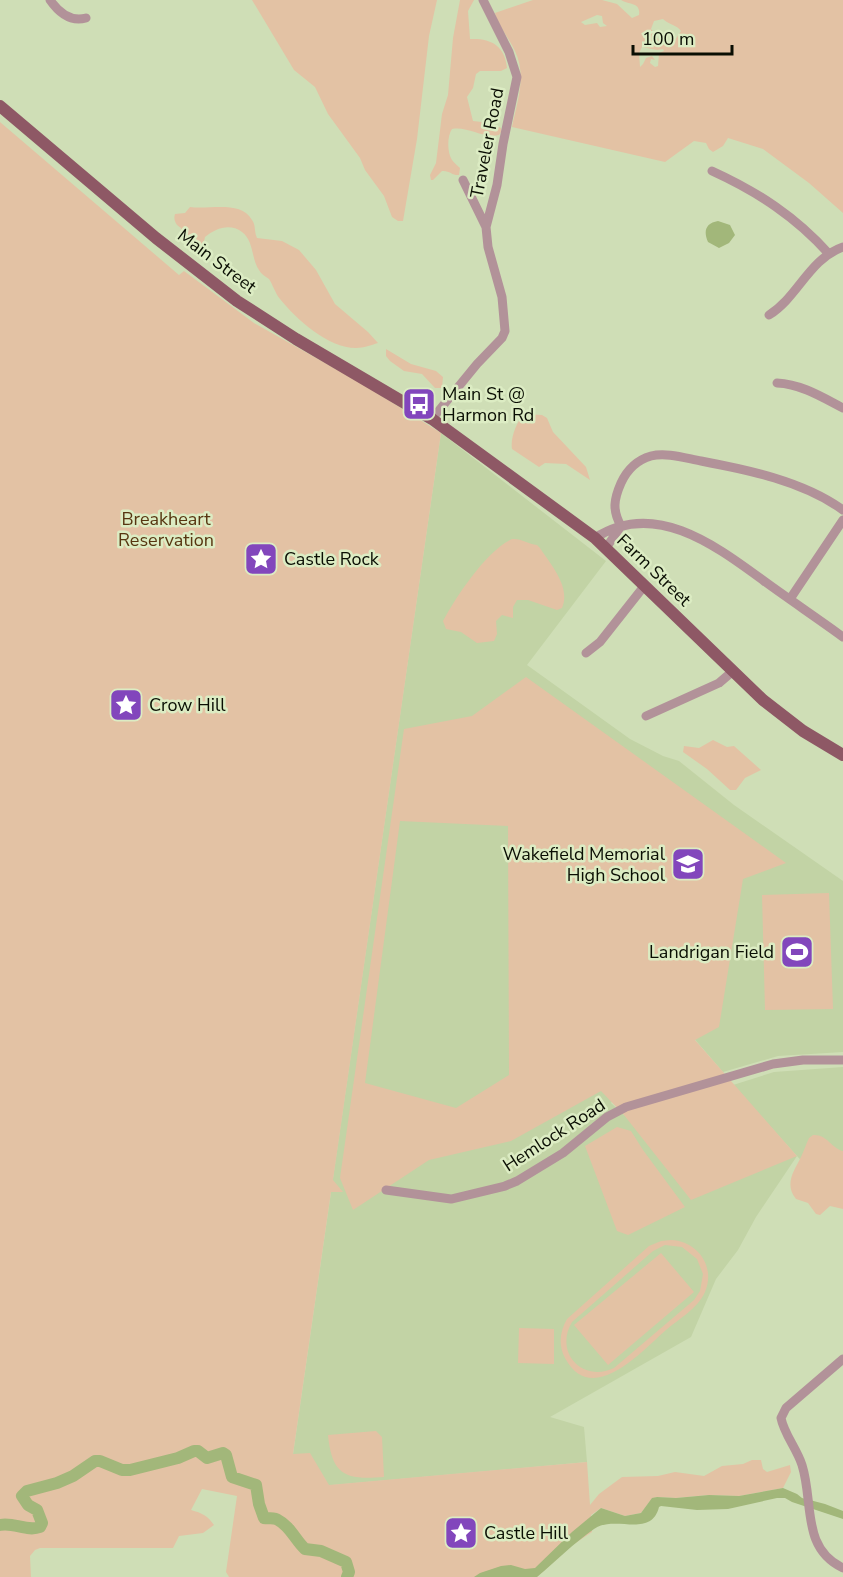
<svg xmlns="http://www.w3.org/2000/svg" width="843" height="1577" font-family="'Nunito Sans',sans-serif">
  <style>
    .built { fill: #c2d3a5 }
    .green { fill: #e3c2a4; fill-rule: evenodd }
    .water { fill: #a2b77a }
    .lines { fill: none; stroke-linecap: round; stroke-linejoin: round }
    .river { stroke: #a2b77a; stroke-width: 12 }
    .minor { stroke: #b29299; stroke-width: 9 }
    .major { stroke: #8e5865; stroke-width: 12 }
    .labels { text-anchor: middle; stroke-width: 5; stroke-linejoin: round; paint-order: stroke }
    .street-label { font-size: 18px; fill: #0a0e03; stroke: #dcecc3 }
    .poi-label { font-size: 18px; fill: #0a0e03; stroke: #dcecc3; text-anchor: start }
    .park-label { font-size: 18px; fill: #573510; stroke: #dcecc3 }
  </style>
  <rect width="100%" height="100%" fill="#cfdeb6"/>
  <path class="built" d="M441,433l165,128 -79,104 103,74 33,17 16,5 55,44 109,76v171l-65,4 -55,16 -50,-58 -62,89 13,12 173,41 -64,-71 41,-13 69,-5v139l-46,-50 -41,61 -18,33 -22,29 -25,58 -141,80 34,10 3,35 -299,27z"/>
  <path class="green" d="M252,0h185l-8,36 -12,103 -14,82h-5l-6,-4 -8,-21 -19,-26 -5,-12 -32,-44 -13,-27 -21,-17z
    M460,0h14l-6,11 2,28c20,-1 35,6 37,29l-6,3h-21l-4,3 -3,14 -6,9 6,24 17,2 11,5v4l-2,3c-16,4 -31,-9 -47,-6 -5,7 -5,23 0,31 2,3 5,5 8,8l-1,7c-6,1 -10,-5 -17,-4l-9,9h-2l-1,-5 6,-12 6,-49 6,-19 5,-57z
    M533,0h69l15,4 15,14 7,-3c2,-13 -10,-10 -18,-15h222v213l-34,-30 -46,-34 -35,-11 -5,8 -10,6 -4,-3 -3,-6 -12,-2 -29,21 -153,-35c5,-25 15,-51 3,-76 -6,-13 -16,-24 -20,-38zM597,15l5,1 1,7 4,3 -7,1 -3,-4 -12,2 -4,-3zM663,19c5,5 14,6 18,12l-6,9 -7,4 -9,-4 -8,-11 3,-8zM642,47l15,3 6,-1 1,2 -5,2 -1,13 -3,1 -5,-4 1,-4 4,1 -3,-4 -6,2 -3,6 -3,3 -1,-14z
    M0,122l179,153 5,-4 70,52 110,62 77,48 -108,747 10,12h-12l-38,262 17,-1 19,32 258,-23 3,43 9,-11 23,-17 36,-1 17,-4 29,4 18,-10 21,-2 9,-4h9l2,9 4,3 23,-7 1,7 -8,16 -44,8 -30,-1 -33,3 -20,-1 -6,4 -9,12 -16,3 -24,-8 -10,7 1,17 -21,14 -34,31h-308l-3,-5 11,-76 -35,-7 -11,21c11,3 17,6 23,15l-11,8 -24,3 -6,12h-133l-5,2 -5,6 1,21h-31z
    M190,207c19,3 51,-7 62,13 4,5 2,12 5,18l25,3 17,9 17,20 19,34 33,28 10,11c-7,2 -14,5 -22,5 -28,0 -60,-29 -76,-49 -5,-6 -7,-14 -11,-20 -4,-3 -8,-5 -10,-9 -8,-12 -5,-29 -17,-38 -12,-9 -26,-4 -37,5l-2,9 -6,3 -12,-5 -5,-6 1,-10c-5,-3 -8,-8 -6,-14l10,-1z
    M386,349l25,15 25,7 7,6 -1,11h-7l-13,-14 -18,-3 -14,-10 -4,-5z
    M524,414l18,1 5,3 6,14 33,35 4,13 -24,-16 -21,-1 -6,4 -27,-18c-2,-11 5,-28 12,-35z
    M512,539c9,-1 16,5 25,6l3,3c11,17 31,39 22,60l-5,2 -29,-10h-11l-4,7v11l-11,-3 -6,6 1,13 -3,7 -17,2 -16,-11 -15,-3 -3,-8c13,-24 43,-70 69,-82z
    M526,677l260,186 -43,16 -24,148 -24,13 102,116 -106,44 -67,-85 -23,-24 -90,50 -82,19 -76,50 -13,-32 64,-449 68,-13zM400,821l108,5 1,249 -53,33 -91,-25z
    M713,740l14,7 7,-1 27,24 -16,8 -9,12h-6l-23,-21 -24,-17 1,-6 15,2z
    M829,893l4,116 -68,1 -3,-115z
    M617,1127l14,4 12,19 42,57 -57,28 -11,-4 -32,-85z
    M813,1135c14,-1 18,13 30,16v58l-13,-3 -10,9 -4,-1 -8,-11 -12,-4c-12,-15 -2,-28 5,-42 3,-6 5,-13 8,-19z
    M671,1240c26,1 45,26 34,52 -7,16 -26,27 -39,38 -24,21 -74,78 -101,28 -7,-13 -5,-27 2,-39l82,-73 12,-5zM665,1245l17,2 15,12 6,15 -3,17 -6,9 -80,68c-32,15 -60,-16 -42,-46l81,-71z
    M661,1253l33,39 -86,73 -34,-40z
    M519,1328l35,1v35l-36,-1z
    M376,1431l6,6 2,40c-38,3 -52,-1 -56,-42z"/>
  <path class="water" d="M718,221l12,4 5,10 -6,8 -10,5 -11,-6c-5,-11 -2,-19 10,-21z
    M783,1488l14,6 5,4 23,6 18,7v8l-51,-17 -7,-4h-8l-49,11 -31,1 -36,-4 -2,1c-8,32 -44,7 -65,22 -20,14 -38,32 -57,48h-63l6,-4 21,-7 10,-1 14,4 10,-1 37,-36 29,-24 24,8 16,-3 11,-15 5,-1 19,1 33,-3 30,1z"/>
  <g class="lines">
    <path class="river" d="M0,1525c14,-3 27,7 40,2l2,-4 -5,-13 -9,-5 -6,-9 5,-5 30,-8 16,-7 22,-15h5l22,9h8l48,-12 16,-7h4l9,7 16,-5 3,2 6,22 24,8 3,19 5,14c5,1 10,-1 14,2 12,6 18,21 27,29l16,2 25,11 3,10 -2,5"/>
    <path class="minor" d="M50,0c9,13 21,22 36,18
      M712,171c46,21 84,46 117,83
      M463,180l23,47
      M769,315c29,-18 40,-56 74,-68
      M777,383c24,1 45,14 66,25
      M432,419l45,-55 25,-26 3,-7 -3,-34 -14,-50 -2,-20 11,-42 6,-41 14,-67 -8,-25 -26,-52
      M621,526c-9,-16 -7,-27 0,-43 6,-13 16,-23 30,-27 15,-4 34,2 50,5 47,9 102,20 142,49
      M595,538c60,-39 121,8 169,43 26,19 53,37 79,56
      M606,548l15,-22
      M790,599l53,-79
      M586,653l14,-11 45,-57
      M646,716l73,-33 14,-12
      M386,1190l65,9 54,-13 12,-5 46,-28 44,-36 19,-10 147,-43 30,-4h40
      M843,1359l-57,49 -5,10c3,16 16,31 21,47 12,38 -1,83 41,103"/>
    <path class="major" d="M0,106l156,132 81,63 59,38 136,80 163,119 168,162 40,31 40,24"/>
  </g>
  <defs>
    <symbol id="bus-square" viewBox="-11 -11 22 22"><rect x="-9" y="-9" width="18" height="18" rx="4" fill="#8246bc" stroke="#dcecc3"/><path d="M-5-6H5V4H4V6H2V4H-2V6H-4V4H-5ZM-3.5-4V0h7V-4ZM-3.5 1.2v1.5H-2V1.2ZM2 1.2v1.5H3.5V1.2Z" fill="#fff"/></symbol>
    <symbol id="sight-square" viewBox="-11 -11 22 22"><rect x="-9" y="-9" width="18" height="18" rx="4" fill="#8246bc" stroke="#dcecc3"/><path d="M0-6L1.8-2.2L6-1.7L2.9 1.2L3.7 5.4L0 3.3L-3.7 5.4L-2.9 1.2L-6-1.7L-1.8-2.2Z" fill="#fff"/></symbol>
    <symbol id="school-square" viewBox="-11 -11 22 22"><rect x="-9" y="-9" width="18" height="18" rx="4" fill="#8246bc" stroke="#dcecc3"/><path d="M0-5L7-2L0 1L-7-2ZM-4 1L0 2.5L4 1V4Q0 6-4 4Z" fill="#fff"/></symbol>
    <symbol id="stadium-square" viewBox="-11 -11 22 22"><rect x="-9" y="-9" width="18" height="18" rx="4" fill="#8246bc" stroke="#dcecc3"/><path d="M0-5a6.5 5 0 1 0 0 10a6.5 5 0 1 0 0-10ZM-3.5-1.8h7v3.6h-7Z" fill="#fff"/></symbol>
  </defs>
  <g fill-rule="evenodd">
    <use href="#bus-square" x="400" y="385" width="38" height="38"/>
    <use href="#sight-square" x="242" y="540" width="38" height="38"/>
    <use href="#sight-square" x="107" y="686" width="38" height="38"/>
    <use href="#school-square" x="669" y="845" width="38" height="38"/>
    <use href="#stadium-square" x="778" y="933" width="38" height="38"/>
    <use href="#sight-square" x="442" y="1514" width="38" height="38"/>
  </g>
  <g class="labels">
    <g class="street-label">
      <text transform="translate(487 143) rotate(-79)" y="6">Traveler Road</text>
      <text transform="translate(217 261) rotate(37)" y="6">Main Street</text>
      <text transform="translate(654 570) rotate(44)" y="6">Farm Street</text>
      <text transform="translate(554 1135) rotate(-33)" y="6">Hemlock Road</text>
    </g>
    <g class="poi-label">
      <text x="442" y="400">Main St @<tspan x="442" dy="21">Harmon Rd</tspan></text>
      <text x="284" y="565">Castle Rock</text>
      <text x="149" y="711">Crow Hill</text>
      <text x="665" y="860" text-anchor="end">Wakefield Memorial<tspan x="665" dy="21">High School</tspan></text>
      <text x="774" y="958" text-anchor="end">Landrigan Field</text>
      <text x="484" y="1539">Castle Hill</text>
    </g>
    <g class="park-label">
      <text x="166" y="525">Breakheart<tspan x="166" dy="21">Reservation</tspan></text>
    </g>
  </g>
  <path d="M633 45v9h99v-9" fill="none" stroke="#0a0e03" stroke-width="3"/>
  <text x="642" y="45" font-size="18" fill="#0a0e03" stroke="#dcecc3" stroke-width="4.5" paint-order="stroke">100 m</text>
</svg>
